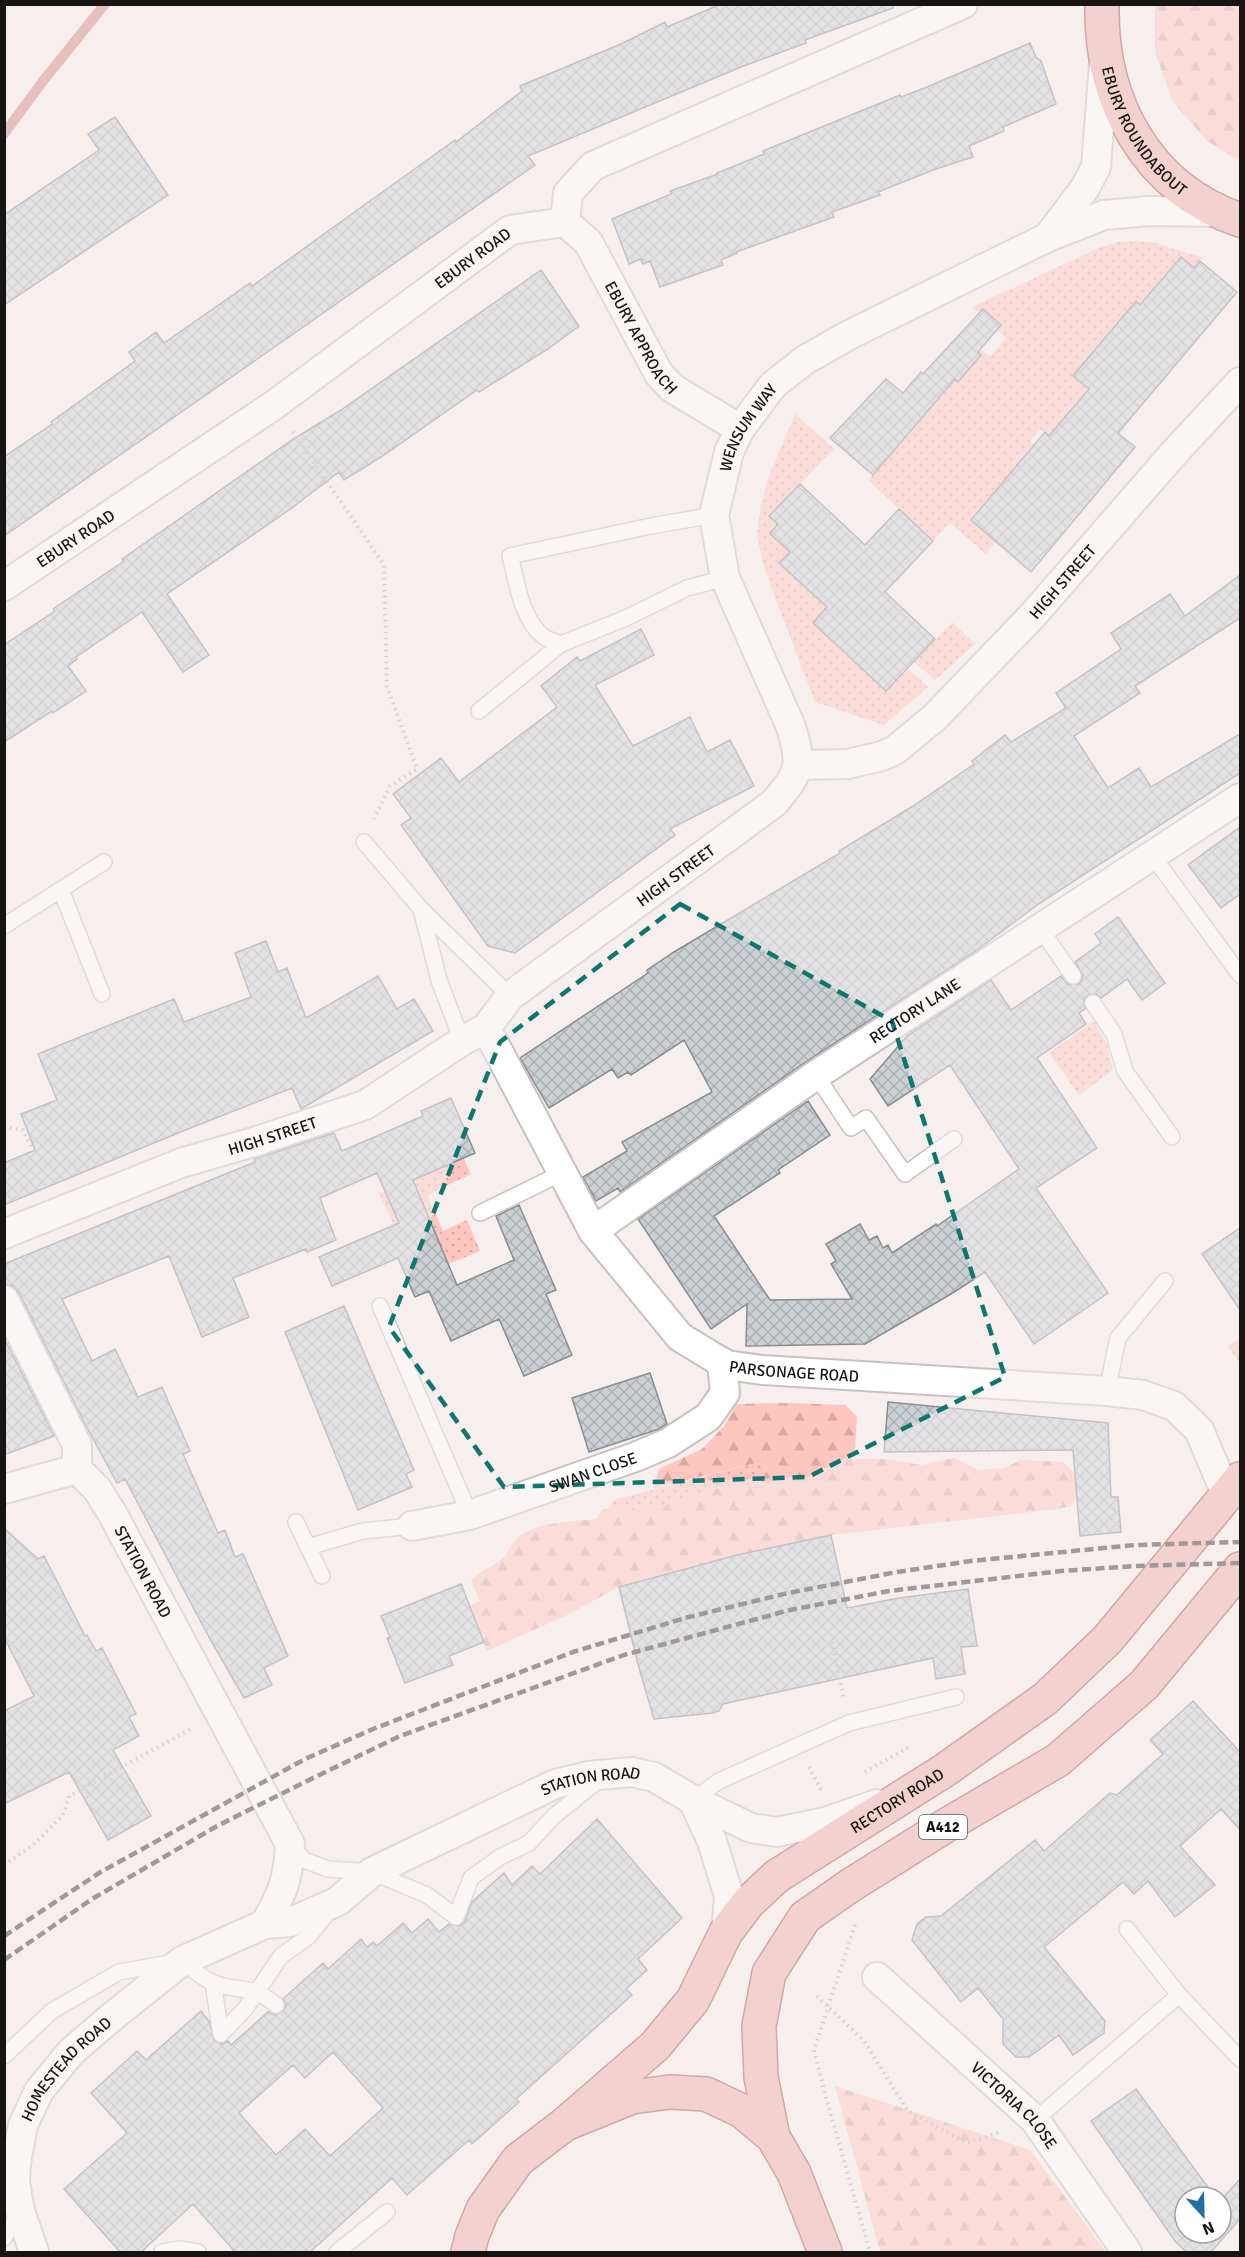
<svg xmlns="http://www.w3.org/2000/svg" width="1245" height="2257" font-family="Signika,sans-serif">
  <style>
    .green { fill: url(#green-dots) }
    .forest { fill: url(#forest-firs) }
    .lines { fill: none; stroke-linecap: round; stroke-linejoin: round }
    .stream { stroke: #d58883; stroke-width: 10 }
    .building { fill: url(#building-cross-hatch); stroke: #888d91; stroke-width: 1.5; fill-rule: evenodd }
    .lane-casing { stroke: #c8c1c1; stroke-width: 18 }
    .street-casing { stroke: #c8c1c1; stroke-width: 32 }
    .primary-casing { stroke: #9d5450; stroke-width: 36 }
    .path { stroke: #b1abab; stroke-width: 4; stroke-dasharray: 1.5 4.5; stroke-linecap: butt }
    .lane { stroke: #fff; stroke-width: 15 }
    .street { stroke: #fff; stroke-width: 28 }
    .primary { stroke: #efadaa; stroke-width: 33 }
    .rail { stroke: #363232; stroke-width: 4.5; stroke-dasharray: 9 4.5; stroke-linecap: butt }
    .marked { fill: none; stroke: #0f766e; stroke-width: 4.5; stroke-dasharray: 12 8; stroke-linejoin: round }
    .labels { text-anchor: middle; stroke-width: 4.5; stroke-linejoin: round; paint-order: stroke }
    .shield { fill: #fff; stroke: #5d5a5a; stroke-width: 1.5 }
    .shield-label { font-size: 15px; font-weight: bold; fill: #171414 }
    .street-label { font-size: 16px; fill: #171414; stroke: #fff }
  </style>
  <defs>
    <pattern id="green-dots" width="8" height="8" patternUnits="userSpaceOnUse" patternTransform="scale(1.5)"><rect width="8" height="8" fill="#ffc5bf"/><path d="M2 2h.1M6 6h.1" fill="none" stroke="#daa8a3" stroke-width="1.8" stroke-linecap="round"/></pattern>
    <pattern id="forest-firs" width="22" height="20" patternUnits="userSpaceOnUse" patternTransform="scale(1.5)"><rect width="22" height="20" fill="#ffc5bf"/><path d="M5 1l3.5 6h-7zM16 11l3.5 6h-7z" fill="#daa8a3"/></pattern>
    <pattern id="building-cross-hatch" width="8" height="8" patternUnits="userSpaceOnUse" patternTransform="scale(1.5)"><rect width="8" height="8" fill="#cbd0d4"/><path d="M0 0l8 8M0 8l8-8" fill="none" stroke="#aeb2b5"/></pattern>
  </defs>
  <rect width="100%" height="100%" fill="#f6efee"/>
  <path class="green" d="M1136,241l19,2 48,15 -9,10 -52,38 -5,-4 -63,74 16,14 -41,46 -9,-7 -10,12 29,26 -73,87 -36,-31 -17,18 -65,-61 44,-49 -8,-7 17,-30 13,11 11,-13 -18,-15 11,-13 20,18 23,-26 -11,-10 3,-3 17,14 16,-19 -17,-14 2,-2 -19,-15 127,-59 19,-6z
    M795,414l39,35 -64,67 8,8 12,28 -10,11 47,44 -14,16 73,68 22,-22 20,18 -44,38 -69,-23 -45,-118 -8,-24 -5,-26 4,-29 8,-29z
    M952,622l23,22 -40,36 -21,-18z
    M1094,1021l13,23 6,26 -34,25 -30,-42z
    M463,1158l8,16 -44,21 16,36 24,-11 13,31 -32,13 -16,-38 -32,13 -21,-46z
    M1240,1338v26l-12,-18z
    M756,1463l12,3 -11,14 -57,12 -32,13 -38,6 -19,-4 2,-7z"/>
  <path class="forest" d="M1155,5h85v156l-33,-20 -34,-39 -18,-49z
    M789,1403l56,2 12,11 -2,34 -6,9h36l37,6 32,-7 25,12 25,-2 17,-8 42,2 10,10 5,19 -7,15 -13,3 -227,26 -94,20 -118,32 -54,29 -78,35 -17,-45 10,-5 -9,-21c11,-11 21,-12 31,-21 6,-5 8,-14 13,-19 21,-19 55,-18 81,-21l5,-8 10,-4 19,4 38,-6 32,-13 57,-12 11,-14 -12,-3 -102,25 5,-19 43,-20 22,-23 13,-22z
    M835,2086l195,64 76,102h-226z"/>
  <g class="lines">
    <path class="stream" d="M4,134l39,-53 62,-77"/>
  </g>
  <path class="building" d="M721,4h172v4l-88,32 1,3 -65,24 -213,89 7,9 -531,371v-79l48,-33 -1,-2 84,-61 -6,-9 27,-20 8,11 86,-60 2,3 108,-78 95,-68 1,2 66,-51 -2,-5 101,-42 44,-22 2,5z
    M1030,43l6,14 5,4 15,43 -53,23 1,4 -35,15 4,11 -40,13 -55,22 2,3 -48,17 2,5 -98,35 1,1 -16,7 2,5 -63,22 -10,-26 -7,3 -2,-5 -12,5 -17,-45 59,-25 -1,-3 48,-17 -1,-1 47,-19 -1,-3 137,-56 1,2 26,-10z
    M115,117l53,78 -164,110v-90l95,-65 -11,-16z
    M1181,257l13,11 6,-7 37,31 -119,141 17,14 -104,125 -60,-52 74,-88 4,4 40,-47 -16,-13 63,-75 4,4z
    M541,270l38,56 -31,23 -69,43 -2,-2 -96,67 -37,23 -5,-8 -50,38 -122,84 42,61 -26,17 -41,-60 -66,45 1,2 -9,7 18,25 -33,22 -1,-2 -48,31v-97l51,-34 -2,-2 71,-48 -2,-2 170,-119 49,-30z
    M983,309l18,16 -23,27 3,3 -23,27 -3,-3 -82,96 -43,-37 56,-59 17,14 18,-21 2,2z
    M800,484l65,61 34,-36 34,32 -48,51 50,47 -49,52 -73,-68 14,-16 -48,-44 11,-11 -20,-18 8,-10 -9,-8z
    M1240,575v43l-105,68 5,7 -66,43 34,52 31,-20 12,19 89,-53v39l-200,130 -67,50 -166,108 -187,131 -2,-4 -22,13 -13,-24 44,-26 -5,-9 90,-50 -28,-52 -53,35 -3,-3 -10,6 -6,-9 -63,39 -29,-50 128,-85 -1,-3 27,-18 166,-99 -1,-2 74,-45 61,-42 -2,-3 33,-26 6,7 55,-34 -10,-15 65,-44 -10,-16 59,-39 15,22z
    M641,629l13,26 -59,30 38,61 57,-29 17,35 23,-12 24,46 -84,43 5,6 -160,118 -27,-7 -87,-121 10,-7 -18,-24 48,-36 18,24 98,-75 -16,-21 36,-29 3,4z
    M1240,827v67l-19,14 -33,-43z
    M1118,917l47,66 -23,17 -15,-21 -26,19 -4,-4 -9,1 -4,4 1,10 -6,4 7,11 -49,34 60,90 -61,40 72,105 -74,51 -49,-72 -34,22 -86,50 -119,2 1,-42 -36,25 -73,-110 170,-118 22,34 -52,35 2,3 -66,43 56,84 82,-1 -21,-35 5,-3 -10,-17 34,-20 9,16 8,-4 6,12 5,-3 4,8 44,-29 1,2 82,-57 -69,-104 -62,41 -18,-27 37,-43 84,-56 20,30 50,-34 7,8h10l3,-3 2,-6 -8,-13 26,-19 -6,-9z
    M266,941l12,31 9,-4 19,50 72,-42 19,33 17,-10 19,32 -132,78 -9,-21 -109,43 -179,74v-42l31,-13 -14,-36 36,-14 -19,-46 136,-55 10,23 67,-25 -16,-44z
    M451,1098l24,55 -62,27 44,105 57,-25 -18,-44 23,-11 37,85 -10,4 26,61 -48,21 -25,-57 -48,22 -22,-50 -14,6 -17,-39 -66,28 -13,-29 80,-34 -22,-50 -57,25 16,42 -29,12 -1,-3 -73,29 16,39 -47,20 -33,-81 -107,43 30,62 23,-12 23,48 24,-10 28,64 -7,3 35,79 7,-3 10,27 8,-3 45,102 -24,12 8,17 -28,13 -33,-57 -86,-162 -8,4 -32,-59 -66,-131 -6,-7 -9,-2v-20l251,-102 -1,-3 80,-26 8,18 81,-35 -2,-5z
    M1240,1228v82l-38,-56z
    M344,1306l70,164 -8,4 6,13 -54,23 -73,-178z
    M4,1338l50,98 -50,19z
    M650,1373l17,51 -8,5 -70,23 -17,-54z
    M888,1402l220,21 3,74h7l3,35 -41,4 -7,-86 -189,2z
    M4,1528l34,31 6,-3 41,80 2,-1 9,16 6,-3 34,66 -7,3 10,19 -26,14 38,66 -43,24 -39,-68 -65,32v-93l30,-15 -30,-59z
    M831,1535l16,73 52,-10 69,-9 9,57 -16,1 4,27 -29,5 -3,-21 -210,46 -4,7 -6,2 -59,6 -15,-51 -20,-81 118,-32z
    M461,1584l23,58 -35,14 4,9 -48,18 -18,-45 3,-1 -9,-21z
    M1193,1701l47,51v78l-19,-21 -41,37 35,39 -40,32 -27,-36 -14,13 -11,-12 -79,65 61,74 -1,12 -31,22 -14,-20 -30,22h-13l-13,-13v-25l-25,-31 -17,14 -49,-62 5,-16 9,-7 15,-1 94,-76 9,11 66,-58 7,2 46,-41 -13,-14z
    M597,1819l85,99 -44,41 9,11 -21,19 6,6 -116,104 3,3 -47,42 -3,-4 -62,55 -15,-17 -83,75h-73l-43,-49 -53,49h-19l-57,-64 63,-56 -36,-40 46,-42 9,9 55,-49 8,10 5,20 8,3 6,-3 3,4 37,-33 7,3 8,-4 3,-5 -3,-7 40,-36 5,6 33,-30 6,8 6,-5 4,4 26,-23 9,10 16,-14 11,13 10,-8 10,2 6,-5 7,-19 32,-29 8,12 20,-19 8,8zM333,2052l50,56 -53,48 -25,-27 -29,26 -37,-42 54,-48 12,13z
    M1136,2089l79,108h-30v36h36v-33l19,-21v40l-30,34h-23l-12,-12 -84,-120z"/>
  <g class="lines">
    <defs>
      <path id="lane" d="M561,644c-5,-2 -13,-4 -18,-8 -22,-17 -26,-54 -33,-80l141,-30 63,-11
        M479,711l82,-67 65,-26 61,-30 38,-10
        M364,842l57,67 89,87
        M1152,855l88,120
        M61,890l41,104
        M421,909l18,71 23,61
        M4,926l100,-64
        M1040,928l33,48
        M1093,1003l21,31 11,37 47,66
        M816,1075l35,53 15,-10 39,56 49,-35
        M480,1213l82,-40
        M380,1306l90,209
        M1107,1391l11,-53 47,-57
        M296,1522l26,54
        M308,1547l55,-16 49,-5
        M693,1800l26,-19 130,-58 107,-26
        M290,1844l14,16 24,9 44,3 55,23 29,22 15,-39 29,-21 29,-14 25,-27 46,-37
        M213,1983l8,51
        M1179,1995l61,64
        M221,2034l24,-25 36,-53 27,-19 22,-27
        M4,2056l48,-45 67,-39 63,-11c9,7 21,18 32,22 25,10 37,0 62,22
        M1035,2120l144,-125 -52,-66
        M4,2238l16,-27
        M162,2252l17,-3 19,3
        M337,2252l50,-40"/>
      <g id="street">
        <path id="s1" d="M565,222l23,20 71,132 13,14 68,41"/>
        <path d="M1048,237l37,-49 11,-21 8,-104"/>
        <path id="s2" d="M4,586l270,-181 236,-175 55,-8 3,-29 25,-27 370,-162"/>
        <path id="s3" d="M799,765l49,-1 34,-8 13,-6 39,-32 99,-103 142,-163 65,-70"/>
        <path id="s4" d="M486,1028l107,203 87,106 46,28 36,5 345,21 36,4 31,11 25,24 28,66"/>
        <path id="s5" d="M593,1231l223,-156 424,-277"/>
        <path id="s6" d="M4,1234l177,-71 73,-21 111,-37 97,-64 24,-13 24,-32 264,-193c26,-31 29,-37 17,-76l-66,-149 -11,-63 15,-63 11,-23 33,-44 32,-25 44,-25 199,-98 56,-22 46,-4 68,1"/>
        <path d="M4,1300l73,145v24"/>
        <path id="s7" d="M77,1469l20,20 15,24 178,331c-2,37 -7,48 -25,80"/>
        <path d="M4,1489l73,-20"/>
        <path id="s8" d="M412,1526l58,-11 165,-58 33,-14 40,-26 17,-24 -3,-31"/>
        <path d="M693,1800l19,41 17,55 -3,36"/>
        <path id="s9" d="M877,1977l158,143 92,132"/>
        <path id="s10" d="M34,2252l-14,-41 -5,-29 1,-19 7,-38 16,-34 32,-39 42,-36 69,-55 83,-37 26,-2 47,-21 34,-29 183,-88 33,-8 44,-4 22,5 39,23 58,28 26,4 48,-10 52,-18"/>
      </g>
      <g id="primary">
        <path id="s11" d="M1102,4c-2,97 44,184 138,216"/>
        <path id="s12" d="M565,2124l90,-78 38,-46 33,-68 22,-29 29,-27 168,-106 100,-71 62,-59 133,-161"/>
        <path d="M773,2137l-12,-60 -2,-51 10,-53 36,-56 46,-32 94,-59 113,-66 86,-75 96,-116"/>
        <path d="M468,2252l4,-16 11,-27 35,-49 47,-36 67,-27 38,-5 36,2 36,17 31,26 21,36 31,79"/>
      </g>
    </defs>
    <use href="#lane" class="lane-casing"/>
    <use href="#street" class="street-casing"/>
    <use href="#primary" class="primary-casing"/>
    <path class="path" d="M293,432l91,133 3,122 30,82 -27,17 -16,33
      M4,1127l19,3 10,21
      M832,1642l12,57
      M809,1767l12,23
      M865,1772l46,-26
      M4,1865l29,-20 30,-30 6,-19 122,-67
      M855,1925l-41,125 13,51 43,151
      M817,1996l47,45 44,70 59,32 34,-11"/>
    <use href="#lane" class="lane"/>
    <use href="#street" class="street"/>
    <use href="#primary" class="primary"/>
    <path class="rail" d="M4,1936l95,-63 206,-114 68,-30 200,-77 112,-34 103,-25 109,-21 74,-11 164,-16 105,-3
      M4,1960l88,-61 125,-73 98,-49 85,-41 224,-81 166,-45 99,-19 172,-20 75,-5 104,-3"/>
  </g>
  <path d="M0 0H1245V2257H0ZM680,904l212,117 113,356 -197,100 -304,10 -115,-160 111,-285z" fill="#f6efee" fill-opacity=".55" fill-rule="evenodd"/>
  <path class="marked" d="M680,904l212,117 113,356 -197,100 -304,10 -115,-160 111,-285z"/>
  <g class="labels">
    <rect class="shield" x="919" y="1815" width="48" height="24" rx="4.5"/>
    <g class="shield-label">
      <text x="943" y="1832">A412</text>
    </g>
    <g class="street-label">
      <text dy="6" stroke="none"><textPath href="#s11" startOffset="138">EBURY ROUNDABOUT</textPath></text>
      <text dy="6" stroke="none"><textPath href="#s2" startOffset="572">EBURY ROAD</textPath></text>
      <text dy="6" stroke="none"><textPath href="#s1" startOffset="140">EBURY APPROACH</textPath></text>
      <text dy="6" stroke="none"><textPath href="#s6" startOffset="1300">WENSUM WAY</textPath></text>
      <text dy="6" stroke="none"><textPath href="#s2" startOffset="86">EBURY ROAD</textPath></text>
      <text dy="6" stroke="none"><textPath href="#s3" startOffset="336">HIGH STREET</textPath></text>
      <text dy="6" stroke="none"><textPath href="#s6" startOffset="772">HIGH STREET</textPath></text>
      <text dy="6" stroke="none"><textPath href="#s5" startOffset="390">RECTORY LANE</textPath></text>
      <text dy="6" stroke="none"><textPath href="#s6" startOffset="286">HIGH STREET</textPath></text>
      <text dy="6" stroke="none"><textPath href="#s4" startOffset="489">PARSONAGE ROAD</textPath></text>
      <text dy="6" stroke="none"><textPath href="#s8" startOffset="189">SWAN CLOSE</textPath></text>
      <text dy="6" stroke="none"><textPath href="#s7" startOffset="123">STATION ROAD</textPath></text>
      <text dy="6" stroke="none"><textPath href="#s10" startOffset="814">STATION ROAD</textPath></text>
      <text dy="6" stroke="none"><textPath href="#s12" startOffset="472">RECTORY ROAD</textPath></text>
      <text dy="6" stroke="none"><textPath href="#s10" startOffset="202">HOMESTEAD ROAD</textPath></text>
      <text dy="6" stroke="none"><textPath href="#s9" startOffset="188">VICTORIA CLOSE</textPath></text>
    </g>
  </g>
  <rect width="1245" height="2257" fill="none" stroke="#171414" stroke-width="12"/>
  <g transform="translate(1203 2215) rotate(158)"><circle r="28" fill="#ffffff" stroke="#a2a1a1" stroke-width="1.5"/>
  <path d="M0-4.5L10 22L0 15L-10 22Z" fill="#236da0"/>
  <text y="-9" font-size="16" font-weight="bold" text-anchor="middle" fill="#171414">N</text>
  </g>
</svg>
